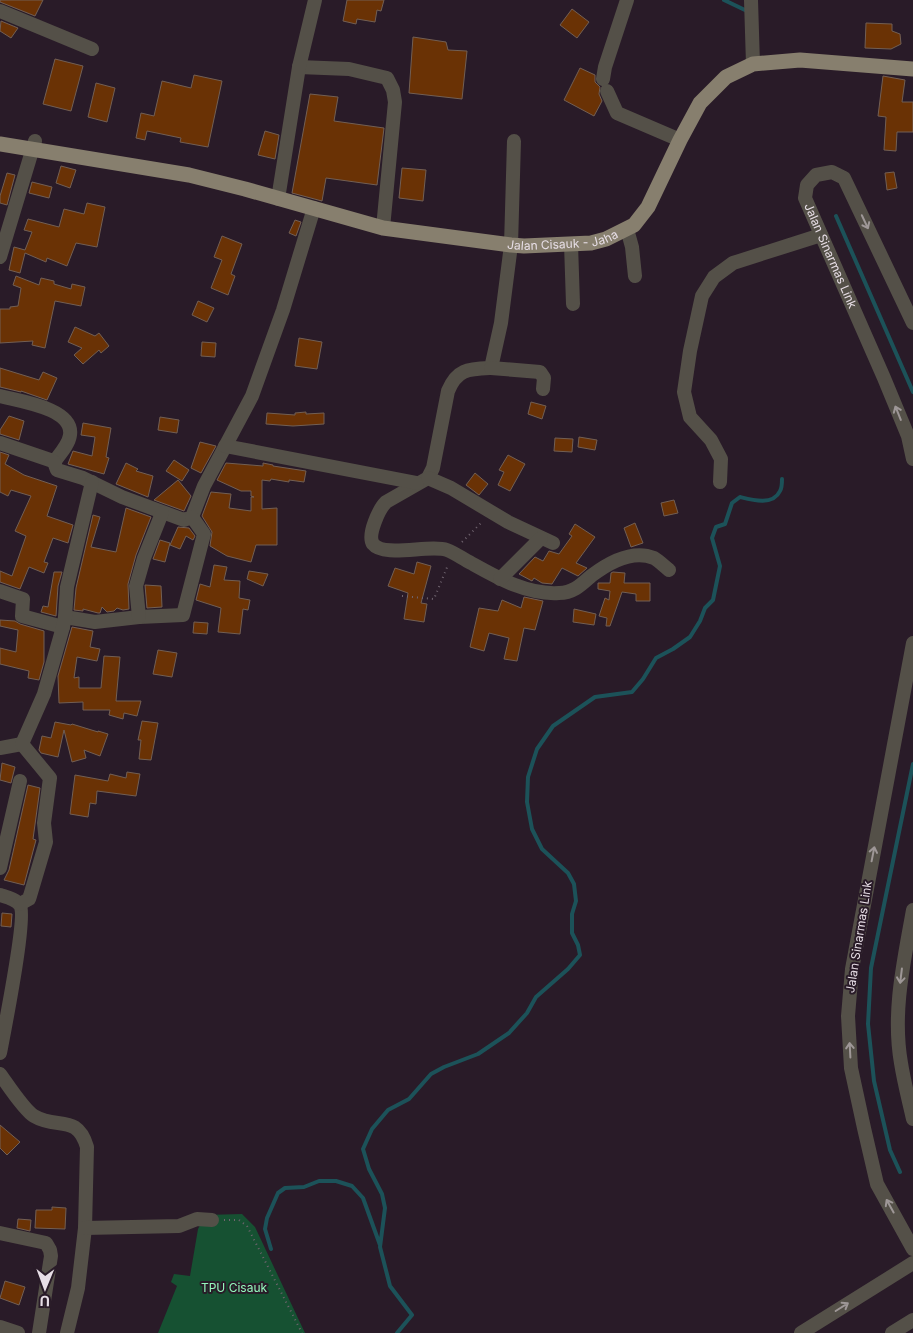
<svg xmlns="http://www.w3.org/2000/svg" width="913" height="1333" font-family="Inter,sans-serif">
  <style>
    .green { fill: #165132 }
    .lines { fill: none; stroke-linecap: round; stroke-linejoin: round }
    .stream { stroke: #1c5259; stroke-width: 4 }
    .building { fill: #6a3205; stroke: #725f54 }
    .path { stroke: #716570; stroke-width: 2; stroke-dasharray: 1 4; stroke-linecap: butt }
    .minor { stroke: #545048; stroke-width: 14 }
    .major { stroke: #877f6e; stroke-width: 15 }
    .oneway { stroke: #9e9797 }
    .labels { text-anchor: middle; stroke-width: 4; stroke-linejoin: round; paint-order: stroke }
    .street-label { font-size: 12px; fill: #e7dee6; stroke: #291b28 }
    .park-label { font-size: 12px; fill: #94f7bc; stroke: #291b28 }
  </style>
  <rect width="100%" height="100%" fill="#291b28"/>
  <path class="green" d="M242,1214l13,13 50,106h-147l19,-47 -6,-4 3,-8 16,2 8,-47 7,-14z"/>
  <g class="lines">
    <path class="stream" d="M724,0l23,11
      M836,216l77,176
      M900,1172l-10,-22 -16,-69 -6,-57 3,-56 42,-204
      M271,1249l-6,-20 2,-11 11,-25 7,-5 19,-1 15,-6h17l16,5 11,12 17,47
      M397,1333l15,-18 -22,-29 -10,-39 5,-39 -3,-14 -13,-25 -6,-20 9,-20 16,-19 21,-11 22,-25 13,-7 34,-13 31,-21 18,-20 9,-16 32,-28 12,-14 -2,-10 -6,-12v-19l4,-13 -2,-17 -6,-11 -26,-24 -10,-20 -5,-27 1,-25 9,-28 16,-23 42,-29 37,-5 11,-13 13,-21 17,-9 17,-12 10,-16 5,-13 8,-8 7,-34 -8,-28 4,-11 9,-3 7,-21 8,-6c12,3 33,9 40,-6 2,-3 2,-8 2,-12"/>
  </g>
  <path class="building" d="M0,0h43l-8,16 -35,-14z
    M347,0h37l-3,11 -4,-1 -2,12 -18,-3 -1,5 -13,-3z
    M572,9l17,13 -12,16 -17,-13z
    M1,21l17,7 -7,10 -11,-7z
    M866,23l26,1v7l8,3 1,10 -10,5 -26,-1z
    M413,37l33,5 2,8 19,1 -5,48 -53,-6z
    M55,59l28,7 -12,45 -28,-7z
    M580,68l15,7v7l5,5 -1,7 3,7 -8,15 -30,-16z
    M194,75l28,6 -14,66 -28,-5 1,-4 -34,-7 -2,9 -9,-2 5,-25 13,3 8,-35 29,7z
    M883,76l22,4 -3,22h11v30h-16l-1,19 -12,-1 2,-33 -8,-1z
    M96,83l19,5 -8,34 -19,-5z
    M310,94l28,3 -4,24 50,7 -7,57 -51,-7 -4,23 -30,-8z
    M265,131l14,4 -4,24 -17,-4z
    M61,166l15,4 -6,18 -14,-5z
    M402,168l24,2 -3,31 -24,-3z
    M894,172l3,16 -10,2 -2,-17z
    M7,173l8,2 -8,30 -7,-2v-7z
    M32,182l20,5 -3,11 -20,-5z
    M87,203l18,4 -8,40 -21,-4 -9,23 -20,-8 -1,4 -21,-9 -5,20 -11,-3 5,-23 11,3 7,-18 -8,-2 4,-11 31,8 5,-18 20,5z
    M295,220l6,2 -5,14 -7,-3z
    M222,236l20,8 -11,30 4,2 -7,19 -17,-7 11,-28 -8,-3z
    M16,276l23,9 2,-7 13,3v3l17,5 1,-5 13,3 -4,19 -26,-5 -10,47 -13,-3 1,-4 -33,2v-34h10v-2l8,-1 3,-18 -8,-3z
    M198,301l16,7 -7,14 -15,-7z
    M75,327l20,9 4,-3 10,13 -8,7 -2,-3 -16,14 -9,-9 8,-7 -14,-6z
    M299,338l23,4 -5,27 -22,-3z
    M202,342l14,1 -1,14 -14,-1z
    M0,368l39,12 4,-8 14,6 -10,22 -26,-9v1l-21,-5z
    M531,402l15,4 -4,13 -14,-5z
    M306,412v2l18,-1v11l-31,2 -27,-2 1,-11 28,2v-2z
    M9,416l15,5 -5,19 -19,-6v-4z
    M160,417l19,3 -2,13 -19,-3z
    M83,423l28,5 -5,29 3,1 -5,16 -36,-10 5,-13 19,5 3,-19 -14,-2z
    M579,437l18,3 -2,10 -17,-3z
    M555,438l18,1 -1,13 -18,-1z
    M200,442l16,4 -15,27 -10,-5z
    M0,452l9,3 -4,9 19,11 33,11 -10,30 26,9 -5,18 -15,-5 -9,24 4,1 -4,10 -15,-6 -9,22 -20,-7v-11l12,5 14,-40 -11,-5 16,-35 -20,-6 -3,6 -8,-4z
    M508,455l17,9 -15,27 -12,-6 6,-13 -5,-2z
    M174,460l15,10 -7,11 -16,-10z
    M126,463l12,6 -2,2 17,5 -5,21 -32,-13z
    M226,463l37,3v-3l10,2v1l33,5 -2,11 -15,-2v2l-18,-3 -1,2 -8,-1v29l15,-1v37h-21l-5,17 -24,-6 -17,-10 2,-14 -10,-16 9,-24 20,2 -2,14 22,3v-14h3l-3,-1v-5h-10l-24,-11z
    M475,473l13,11 -9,11 -13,-10z
    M178,480l13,16 -7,15 -30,-11z
    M674,500l4,13 -14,3 -3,-13z
    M126,508l25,9 -15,38 -8,29 1,25 -6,1 -6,-2 -3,3 -7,1 -5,-5 -2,6h-2l-15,-4v2l-9,-1 2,-22 17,-73 7,2 -9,30 25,5z
    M635,523l8,20 -12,4 -7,-19z
    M575,524l20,13 -19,26 11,5 -9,8 -16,-8 -10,16 -10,-1 -8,-5 -2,3 -13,-7 16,-17 8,4 6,-10 10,3 13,-18 -3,-2z
    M178,527l11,1 6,8 -2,4 -7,-4 -6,13 -10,-4z
    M160,540l10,3 -5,19 -12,-3z
    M417,562l14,4 -10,37 6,1 -3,18 -20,-3 4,-26 -20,-7 7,-18 19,6z
    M214,565l13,2 -3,13 16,1 -1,17 11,2 -2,10 -5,-1 -3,25 -22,-2 3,-24 -25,-8 4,-16 10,3z
    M249,571l19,3 -5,12 -16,-7z
    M54,572h8l-4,14 -2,30 -15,-4 2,-6 5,1z
    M613,572l12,1 -1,10h26v18h-14v-7l-14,-2 -12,34h-4l1,-8 -8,-2 6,-18 4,2 1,-9 -12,-2v-6h12l1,-10z
    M145,585l16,1 1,21 -15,1z
    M524,597l19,4 -8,29 -11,-2 -7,33 -13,-2 5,-21 -20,-5 -5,18 -14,-4 9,-39 19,3 4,-11 19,8z
    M574,609l22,5 -2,11 -21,-3z
    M0,620l15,1 5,3 24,7v31l-5,18 -11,-2 1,-7 -29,-7v-16l16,4 2,-22 -18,-4z
    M194,622l14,1 -1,11 -14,-1z
    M72,627l21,4 -3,16 10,2 -3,12 -20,-4 -3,21 5,-1v11h22l3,-32 16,1 -4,44h25l-4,15 -13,-3 -1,6 -14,-4 1,-5h-27v-8l-24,1 -1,-27z
    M158,650l19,3 -5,24 -19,-3z
    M142,721l16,2 -7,37 -12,-1 2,-19h-3z
    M55,722l16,3 1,-1 26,8v-1l10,3 -8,22 -16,-6 2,8 -14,4 -8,-32 -6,27 -17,-4 -2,-3 3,-14 9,2z
    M2,763l13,4 -4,16 -11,-3z
    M127,772l13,2 -4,22 -39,-5 -1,13 -6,-1 -2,14 -18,-3 5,-39 33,6 2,-7 16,4z
    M28,785l12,3 -7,51 3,1 -12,45 -20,-5 5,-10z
    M2,913l10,1 -1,13 -10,-1z
    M0,1125l20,17 -13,13 -7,-7z
    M52,1207l14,1 -1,21 -30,-1 1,-18h16z
    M18,1219l13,1 -1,11 -13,-3z
    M5,1281l20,6 -6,18 -19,-7z"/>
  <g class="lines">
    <path class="path" d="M462,542l21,-21
      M402,596l32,3 14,-34
      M224,1220h15l8,6 55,107"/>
    <g class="minor">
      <path d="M751,0l2,64"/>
      <path d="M0,11l92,38"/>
      <path d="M299,67l50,2 38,9 6,12 2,12 -12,126"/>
      <path d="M603,79l2,-12 22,-67"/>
      <path d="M607,91l10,22 63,27"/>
      <path d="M514,141l-3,104 -10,78 -10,45c-23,1 -34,1 -43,23l-15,77 -5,10 -42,24c-7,7 -19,33 -13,42 11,14 57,0 74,6 8,3 16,9 24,13 27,15 56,32 88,30 14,0 22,-8 32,-17 17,-13 41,-27 63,-18 5,3 10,8 15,12"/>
      <path d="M278,199l21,-132 16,-67"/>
      <path d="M627,229l5,18 3,29"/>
      <path d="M571,244l2,60"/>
      <path d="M0,257l35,-116"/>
      <path id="s1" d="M913,323l-69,-145 -12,-6 -16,3 -9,10 -2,13 79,180 24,58 5,23"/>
      <path d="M491,368l49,4 4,6 -1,11"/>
      <path d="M0,396c18,5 74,12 70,39 -1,9 -10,19 -16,27"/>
      <path d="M0,443l50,17 4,2 3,8 26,8 39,19 62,23 8,-3 12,-31 48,-90 31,-86 31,-102"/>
      <path d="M225,446l192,37"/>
      <path d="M428,478l23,10 57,34 45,21"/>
      <path d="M720,482l1,-23 -10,-19 -21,-23 -6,-25 6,-41 12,-55 12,-19 19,-14 88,-28"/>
      <path d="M500,579l41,-41"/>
      <path d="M0,591l23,8 -1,17 41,11"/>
      <path d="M65,617l30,5 44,-5 44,-2 21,-81 -12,-17"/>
      <path d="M139,617l-3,-31 8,-28 18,-45"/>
      <path d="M913,643l-61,326 -4,47 3,52 13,60 13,56 36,65"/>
      <path d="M0,748l22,-4"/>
      <path d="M0,868l20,-87"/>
      <path d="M0,895c6,2 16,4 20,10 7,11 -16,127 -20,148"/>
      <path d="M20,904l9,-5 1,-3 16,-54 -2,-19 6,-45 -28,-34 22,-50 19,-67 2,-10 2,-30 25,-105"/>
      <path d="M913,910c-9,51 -21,102 -12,153 3,19 8,38 12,56"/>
      <path d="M0,1074c8,11 24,36 34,42 23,14 43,-3 53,31l-2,81 -7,60 -11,45"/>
      <path d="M85,1228l94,-2 18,-7 15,1"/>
      <path d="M0,1233l46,10 4,7 1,6 -12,77"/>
      <path d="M0,1327l18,6"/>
      <path d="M801,1333l112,-70"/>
      <path d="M892,1333l21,-13"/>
    </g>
    <path class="major" id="s2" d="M0,144l189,31 56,14 138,39 128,17 13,1 67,-3 15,-4 28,-14 14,-18 32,-67 20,-37 26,-26 27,-13 47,-4 113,9"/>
  </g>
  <defs><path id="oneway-shaft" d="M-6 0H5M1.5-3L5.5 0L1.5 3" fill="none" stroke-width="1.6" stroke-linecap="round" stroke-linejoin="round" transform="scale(1.25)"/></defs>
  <g class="oneway">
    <use href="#oneway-shaft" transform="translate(865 222) rotate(65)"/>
    <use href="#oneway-shaft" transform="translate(898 413) rotate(-112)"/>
    <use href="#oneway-shaft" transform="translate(873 854) rotate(-79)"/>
    <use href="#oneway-shaft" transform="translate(901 976) rotate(97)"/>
    <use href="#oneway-shaft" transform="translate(850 1050) rotate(-93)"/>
    <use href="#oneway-shaft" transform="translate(890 1206) rotate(-119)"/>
    <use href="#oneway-shaft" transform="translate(842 1307) rotate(-32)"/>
  </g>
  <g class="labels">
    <g class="street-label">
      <text dy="4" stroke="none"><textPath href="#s2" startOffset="574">Jalan Cisauk - Jaha</textPath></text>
      <text dy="4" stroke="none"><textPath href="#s1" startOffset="280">Jalan Sinarmas Link</textPath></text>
      <text transform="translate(859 937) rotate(-81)" y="4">Jalan Sinarmas Link</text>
    </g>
    <g class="park-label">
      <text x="234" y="1292">TPU Cisauk</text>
    </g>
  </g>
  <g transform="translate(45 1288) rotate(181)" stroke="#291b28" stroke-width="4" paint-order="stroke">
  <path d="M0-4L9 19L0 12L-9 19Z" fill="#e7dee6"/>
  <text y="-8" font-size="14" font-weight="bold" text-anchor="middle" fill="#e7dee6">U</text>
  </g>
</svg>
